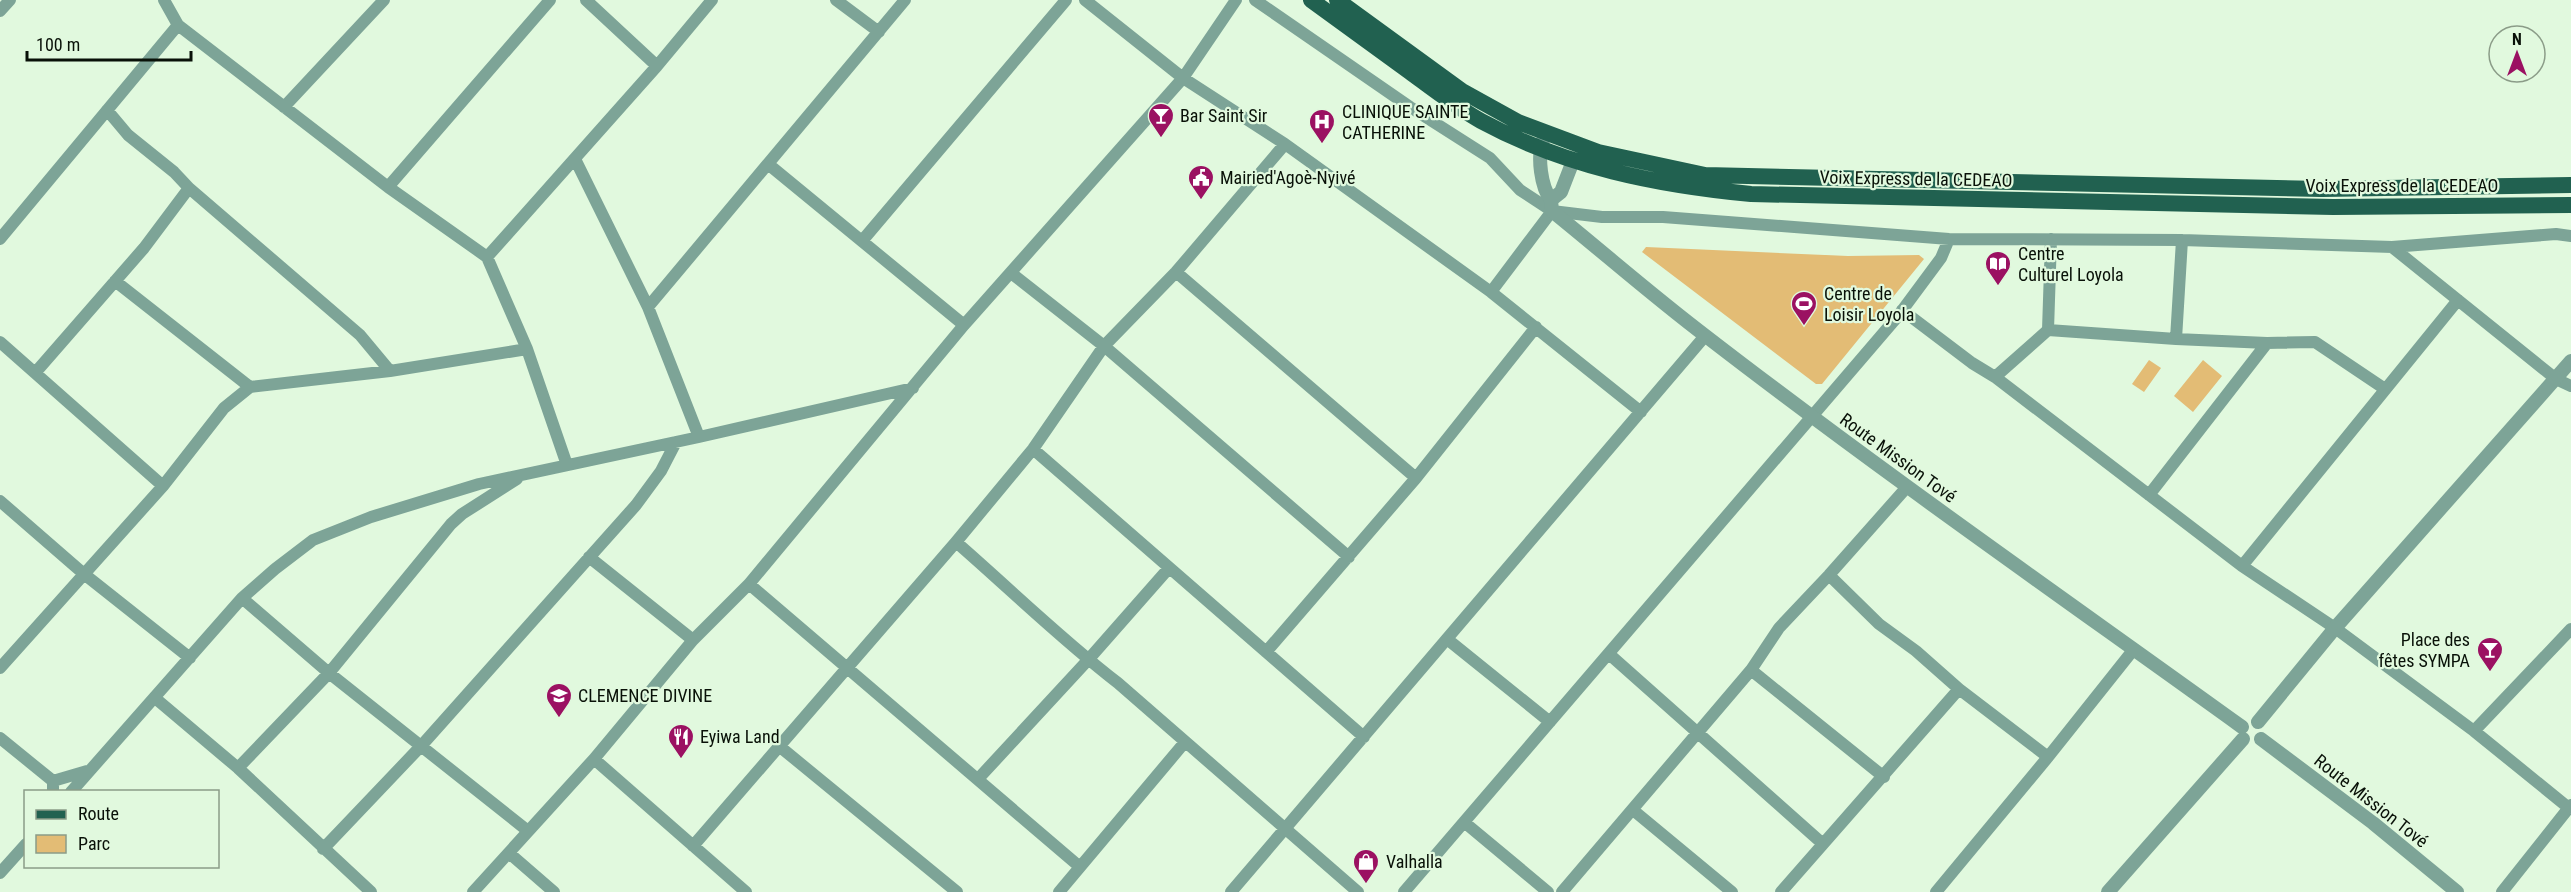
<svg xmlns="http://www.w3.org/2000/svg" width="2571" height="892" font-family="'Roboto Condensed',sans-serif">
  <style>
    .green { fill: #e3bc75 }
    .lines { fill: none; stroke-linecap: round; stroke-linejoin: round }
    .minor { stroke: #7da497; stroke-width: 12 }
    .tertiary { stroke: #7da497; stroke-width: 14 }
    .primary { stroke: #216150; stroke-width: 16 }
    .labels { text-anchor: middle; stroke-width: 4.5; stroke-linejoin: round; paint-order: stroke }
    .poi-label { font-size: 18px; fill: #091108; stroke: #e1f9de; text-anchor: start }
    .street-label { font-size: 18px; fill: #091108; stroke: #e1f9de }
  </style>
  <rect width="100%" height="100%" fill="#e1f9de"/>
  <path class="green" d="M1646,247l202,9 71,-1 5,4 -102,125h-6l-174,-132z
    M2149,360l12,8 -17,24 -12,-8z
    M2203,360l19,16 -29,36 -19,-16z"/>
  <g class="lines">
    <path class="minor" d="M164,0l14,25 210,162 99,70 40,92 40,116
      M586,0l71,66
      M836,0l43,32
      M1085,0l98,78 102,66 206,148 150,120
      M1255,0l155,107 80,51 30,32 32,21 50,6h61l286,22 233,1 210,7 164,-13 15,2
      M0,11l10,-11
      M284,107l100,-107
      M575,159l73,148
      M768,164l196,161
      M388,187l162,-187
      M189,188l171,147 30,36
      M0,239l178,-214
      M862,241l204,-241
      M2392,247l164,132 15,7
      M487,257l170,-191 55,-66
      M1176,272l240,206
      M1011,273l93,73 245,211
      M115,281l135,106
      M1491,292l61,-81
      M1902,310l70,53 23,14 247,189 93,62 139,103 95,77
      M2048,330l128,9 91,4 48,-1 70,47
      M2176,339l6,-99
      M0,342l163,144
      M35,373l109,-125 45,-60 -15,-16 -46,-37 -21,-25
      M1995,377l53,-47 3,-91
      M699,437l-51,-130 257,-307
      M1033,449l331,288
      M2149,495l118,-152
      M0,501l84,73 106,84
      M956,542c54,47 106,98 162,141l240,209
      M589,557l104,83
      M2242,566l216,-266
      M1829,575l50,49 37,27 43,38
      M749,584l331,283
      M242,598l87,75 199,158
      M1447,639l103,83
      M1266,652l150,-174 120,-151
      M1609,654l214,190
      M0,668l163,-182 61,-78 26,-21 140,-16 137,-22
      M1751,670l28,-42 50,-53 78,-88
      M155,698l83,70 133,124
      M2474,731l97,-102
      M0,738l53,43v11
      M779,746l178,146
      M594,759l152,133
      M238,768l91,-95 122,-149 11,-10 55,-35
      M978,779l110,-119 81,-92
      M53,781l34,-10
      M71,792l171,-194 33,-29 38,-29 58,-23 108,-33 220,-47 214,-49
      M1633,810l99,82
      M1464,822l84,70
      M693,846l263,-304 77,-93 71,-103 72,-74 109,-128
      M323,849l99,-104 214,-240 25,-34 15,-29
      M509,853l45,39
      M0,873l26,-29
      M473,892l121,-133 99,-119 56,-56 215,-259 219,-247 53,-78
      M1059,892l126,-150
      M1231,892l474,-556
      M1404,892l494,-576 43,-58 8,-19
      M1562,892l189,-222 133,107
      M1781,892l178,-203 89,68
      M1936,892l112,-135 86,-108
      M2502,892l69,-87"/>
    <path class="tertiary" d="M1543,140c-6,17 -2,47 8,60
      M1551,200l1,11c52,42 102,86 155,126 175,135 356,261 535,390
      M1551,200l10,-8 12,-31
      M2258,722l77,-94 236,-267
      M2261,739l112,84 84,69
      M2108,892l135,-153"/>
    <path class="primary" d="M1311,0c33,24 66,48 99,72 23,17 46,35 71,49 85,46 176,64 270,73l582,13 238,-2
      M1337,0l125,91 56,31 80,30 107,23 617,14 249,-4"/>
  </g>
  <defs>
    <symbol id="bar-pin" viewBox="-11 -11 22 30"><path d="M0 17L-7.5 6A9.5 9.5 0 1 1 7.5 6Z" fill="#9b1162" stroke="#e1f9de"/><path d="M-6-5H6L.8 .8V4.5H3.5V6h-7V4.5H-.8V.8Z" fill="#fff"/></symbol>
    <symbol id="hospital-pin" viewBox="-11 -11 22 30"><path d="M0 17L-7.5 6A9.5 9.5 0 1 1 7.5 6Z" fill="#9b1162" stroke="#e1f9de"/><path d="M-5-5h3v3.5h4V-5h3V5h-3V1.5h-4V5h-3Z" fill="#fff"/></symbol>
    <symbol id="civic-pin" viewBox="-11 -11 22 30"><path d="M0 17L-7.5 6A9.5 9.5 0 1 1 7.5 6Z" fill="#9b1162" stroke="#e1f9de"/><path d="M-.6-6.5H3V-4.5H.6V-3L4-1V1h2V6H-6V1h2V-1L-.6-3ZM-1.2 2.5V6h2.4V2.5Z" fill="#fff"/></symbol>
    <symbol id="library-pin" viewBox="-11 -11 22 30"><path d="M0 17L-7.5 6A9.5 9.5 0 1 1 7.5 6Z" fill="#9b1162" stroke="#e1f9de"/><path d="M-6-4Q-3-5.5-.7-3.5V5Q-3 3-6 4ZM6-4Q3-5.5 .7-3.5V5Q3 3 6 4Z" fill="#fff"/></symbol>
    <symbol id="stadium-pin" viewBox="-11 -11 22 30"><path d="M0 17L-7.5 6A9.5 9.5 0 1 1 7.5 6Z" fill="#9b1162" stroke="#e1f9de"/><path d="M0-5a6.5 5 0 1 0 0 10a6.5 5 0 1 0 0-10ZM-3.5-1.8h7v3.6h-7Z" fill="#fff"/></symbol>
    <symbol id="school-pin" viewBox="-11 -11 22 30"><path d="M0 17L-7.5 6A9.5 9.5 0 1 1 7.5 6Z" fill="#9b1162" stroke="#e1f9de"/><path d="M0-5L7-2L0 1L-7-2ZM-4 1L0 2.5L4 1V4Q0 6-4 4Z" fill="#fff"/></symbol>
    <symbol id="restaurant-pin" viewBox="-11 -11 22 30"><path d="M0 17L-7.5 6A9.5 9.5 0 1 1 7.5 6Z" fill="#9b1162" stroke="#e1f9de"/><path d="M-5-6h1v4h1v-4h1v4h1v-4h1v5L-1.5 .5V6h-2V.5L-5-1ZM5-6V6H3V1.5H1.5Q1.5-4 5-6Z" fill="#fff"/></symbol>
    <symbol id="shop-pin" viewBox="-11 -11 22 30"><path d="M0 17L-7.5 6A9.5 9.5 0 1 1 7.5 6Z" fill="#9b1162" stroke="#e1f9de"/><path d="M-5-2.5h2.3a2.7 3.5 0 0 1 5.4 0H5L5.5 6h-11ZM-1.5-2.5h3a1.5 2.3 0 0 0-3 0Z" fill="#fff"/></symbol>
  </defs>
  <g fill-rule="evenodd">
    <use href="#bar-pin" x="1146" y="101" width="30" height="40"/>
    <use href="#hospital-pin" x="1307" y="107" width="30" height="40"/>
    <use href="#civic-pin" x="1186" y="163" width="30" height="40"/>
    <use href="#library-pin" x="1983" y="249" width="30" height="40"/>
    <use href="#stadium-pin" x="1789" y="289" width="30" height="40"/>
    <use href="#bar-pin" x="2475" y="635" width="30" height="40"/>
    <use href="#school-pin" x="544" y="681" width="30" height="40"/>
    <use href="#restaurant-pin" x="666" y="722" width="30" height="40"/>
    <use href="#shop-pin" x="1351" y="847" width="30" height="40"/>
  </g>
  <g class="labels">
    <g class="poi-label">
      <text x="1342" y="118">CLINIQUE SAINTE<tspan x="1342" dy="21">CATHERINE</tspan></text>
      <text x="1180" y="122">Bar Saint Sir</text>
      <text x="1220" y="184">Mairied'Agoè-Nyivé</text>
      <text x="2018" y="260">Centre<tspan x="2018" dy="21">Culturel Loyola</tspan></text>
      <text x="1824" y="300">Centre de<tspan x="1824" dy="21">Loisir Loyola</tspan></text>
      <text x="2470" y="646" text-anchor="end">Place des<tspan x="2470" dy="21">fêtes SYMPA</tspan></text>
      <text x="578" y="702">CLEMENCE DIVINE</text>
      <text x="700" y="743">Eyiwa Land</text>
      <text x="1386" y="868">Valhalla</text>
    </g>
    <g class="street-label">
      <text transform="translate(1916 179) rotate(1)" y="6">Voix Express de la CEDEAO</text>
      <text x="2402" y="192">Voix Express de la CEDEAO</text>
      <text transform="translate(1898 458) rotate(36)" y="6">Route Mission Tové</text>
      <text transform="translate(2371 801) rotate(38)" y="6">Route Mission Tové</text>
    </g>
  </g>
  <rect x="24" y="790" width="195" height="78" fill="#e1f9de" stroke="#8b9c88" stroke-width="1.5"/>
  <rect x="36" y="810" width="30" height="9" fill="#216150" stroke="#8b9c88" stroke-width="1.5"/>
  <text x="78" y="820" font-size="18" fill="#091108">Route</text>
  <rect x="36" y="835" width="30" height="18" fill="#e3bc75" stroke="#8b9c88" stroke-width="1.5"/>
  <text x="78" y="850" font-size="18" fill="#091108">Parc</text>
  <g transform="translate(2517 54)"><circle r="28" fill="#e1f9de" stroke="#8b9c88" stroke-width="1.5"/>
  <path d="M0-4.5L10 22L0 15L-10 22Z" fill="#9b1162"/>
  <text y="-9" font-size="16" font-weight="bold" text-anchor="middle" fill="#091108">N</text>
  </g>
  <path d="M27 51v9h164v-9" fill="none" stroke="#091108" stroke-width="3"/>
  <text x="36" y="51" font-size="18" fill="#091108" stroke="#e1f9de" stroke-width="4.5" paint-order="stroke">100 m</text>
</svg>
